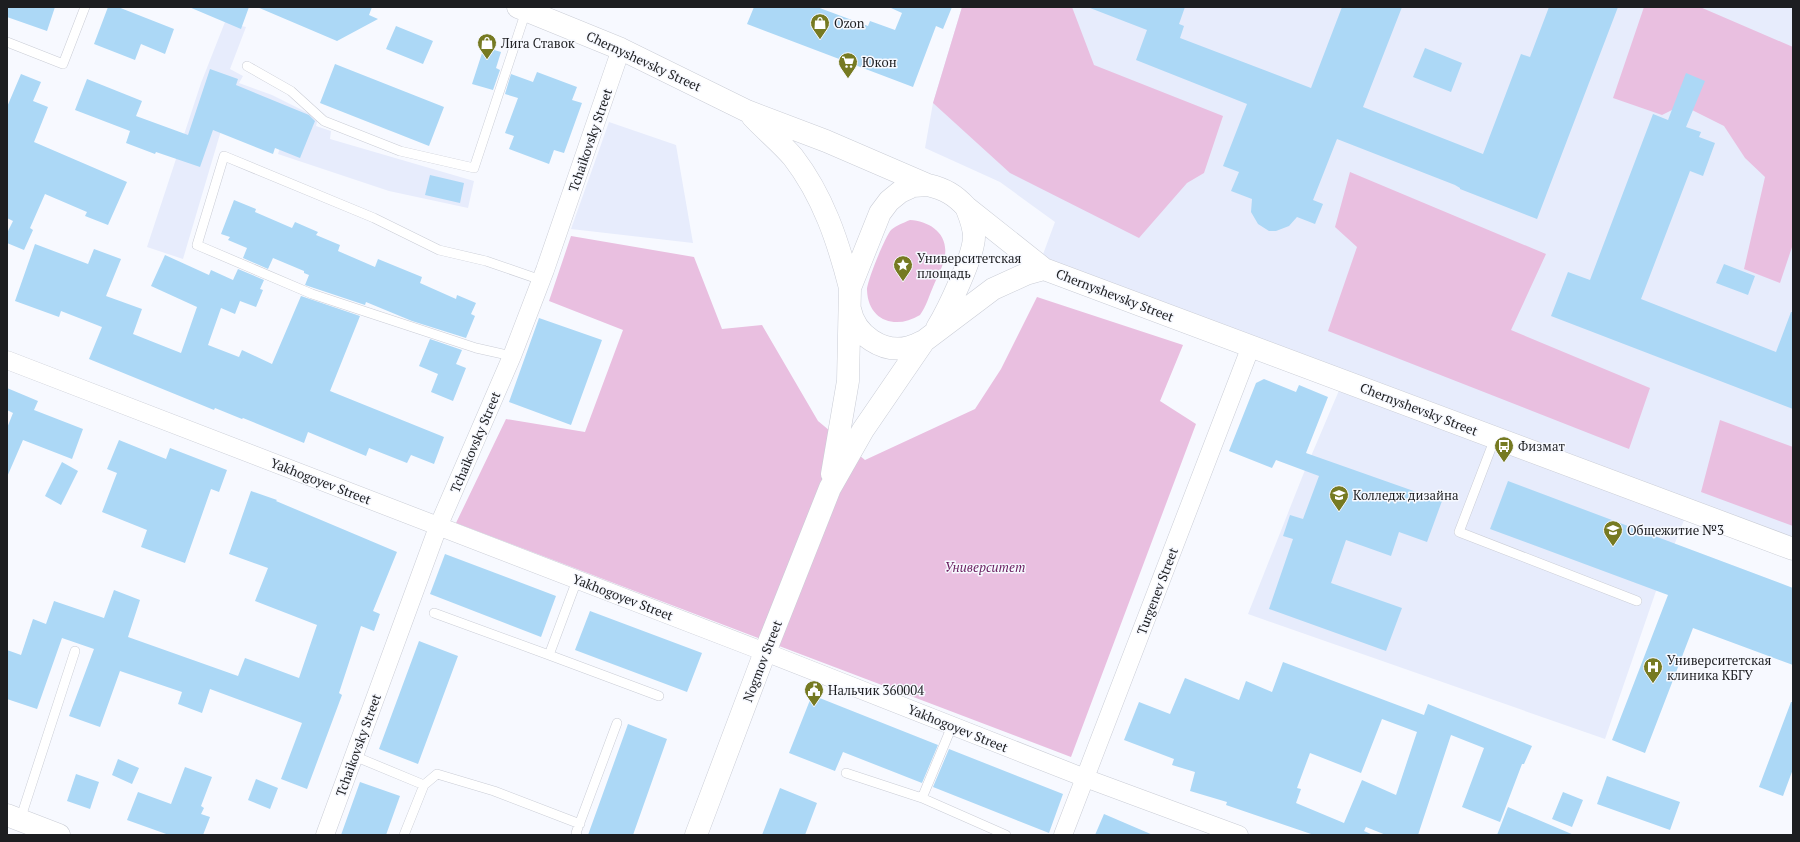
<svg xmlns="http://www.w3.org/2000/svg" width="1800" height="842" font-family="'PT Serif',serif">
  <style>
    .built { fill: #e7ecfc }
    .green { fill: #e9bfe0 }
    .building { fill: #acd8f6; fill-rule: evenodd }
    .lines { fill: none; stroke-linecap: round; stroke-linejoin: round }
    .lane-casing { stroke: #cacdd6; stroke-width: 10 }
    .street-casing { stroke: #cacdd6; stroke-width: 19 }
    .secondary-casing { stroke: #cacdd6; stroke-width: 23 }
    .lane { stroke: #fff; stroke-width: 9 }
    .street { stroke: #fff; stroke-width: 18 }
    .secondary { stroke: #fff; stroke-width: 22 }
    .labels { text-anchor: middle; stroke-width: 3; stroke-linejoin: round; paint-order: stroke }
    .poi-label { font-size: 13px; fill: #1d1e21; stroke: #f7f9ff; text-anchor: start }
    .street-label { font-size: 13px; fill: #1d1e21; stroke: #f7f9ff }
    .park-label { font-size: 13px; font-style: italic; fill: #671b5d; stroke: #f7f9ff }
  </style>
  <rect width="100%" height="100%" fill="#f7f9ff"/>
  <path class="built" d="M962,7h831v542l-105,-39 -32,81 -51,148 -357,-125 55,-139 40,-94 -304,-116 16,-43 -55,-40 -75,-34 8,-45z
    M225,22l21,5 -16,42 13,7 -4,7 33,12 46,23 -2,8 15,5 -1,8 144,42 -6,27 -79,-17 -111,-37 7,-22 -57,-25 -45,152 -36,-12 54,-164z
    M609,122l67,23 17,98 -122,-14z"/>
  <path class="green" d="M962,7h110l22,58 129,51 -19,57 -17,10 -48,55 -129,-65 -77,-70z
    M1644,7h56l93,40v197l-13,39 -36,-14 21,-92 -20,-19 -21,-32 -42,-21 -20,10 -49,-17z
    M1350,172l196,82 -35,76 139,58 -21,61 -301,-118 29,-84 -22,-20z
    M910,220c19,1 38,13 35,35 -1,10 -8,22 -12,32 -4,9 -7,20 -13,28 -24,15 -52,6 -53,-25 0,-9 18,-53 24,-60 6,-5 12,-7 19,-10z
    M571,236l123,21 28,72 40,-4 56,96 47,39 110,-51 26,-40 36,-72 146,48 -23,56 36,23 -125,333 -615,-234 50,-104 79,13 38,-102 -74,-29z
    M1720,420l73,27v79l-92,-34z"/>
  <path class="building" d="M7,7h48l-8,24 -40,-14z
    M108,7h10l56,22 -9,25 -24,-10 -6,16 -41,-16z
    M189,7h60l-8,22z
    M257,7h115l-3,8 9,4 -41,22z
    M754,7h63l51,19 2,-5 25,9 7,-17 -11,-5v-1h61l-9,22 -7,-3 -23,61 -166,-63z
    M1090,7h95l-6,17 5,2 -4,12 131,50 31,-81h60l-39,100 120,47 38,-100 9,3 19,-50h69l-81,212 -77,-30v-1l-5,-3 -118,-46 -24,61 10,4 -8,20 -18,-7 -8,9 -13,5h-7l-11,-7 -7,-12 1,-13 -21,-8 8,-19 -16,-6 24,-62 -111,-44 11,-30 -57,-22z
    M396,26l37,15 -10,23 -37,-15z
    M484,47l17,5 -5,16 4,2 -7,20 -21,-6z
    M1425,48l37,15 -11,29 -38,-15z
    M335,64l109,43 -15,39 -109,-43z
    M210,69l28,10 -2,6 73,30 6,6 -15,37 -25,-10 -2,6 -60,-24 -13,37 -44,-15 -1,2 -29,-11 4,-12 -55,-21 12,-31 55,22 -6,15 52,19z
    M537,72l40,15 -5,13 10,3 -18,50 -10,-3 -5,14 -40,-15 5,-13 -9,-3 13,-35 -13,-4 6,-20 22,8z
    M1686,73l19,8 -19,46 15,5 -2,5 16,6 -12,33 -13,-5 -49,128 135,53 15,-40h2v97l-242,-93 17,-44 22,8 63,-166 15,6z
    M21,74l20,8 -8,19 15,6 -14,35 93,40 -19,43 -23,-9 2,-4 -42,-18 -15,34 3,2 -9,20 -17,-7v-10l6,-12 -6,-3v-111z
    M430,175l34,8 -4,20 -35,-8z
    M234,200l22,9 -1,3 37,16 3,-6 23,10 -2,3 24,10 -2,6 37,16 3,-8 44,18 -2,6 36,16 1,-4 19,8 -5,11 4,2 -9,22 -54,-17 -46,-19 -1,3 -60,-20 4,-10 -5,-2v-2l-31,-13 -5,11 -25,-11 4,-10 -19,-8 2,-3 -9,-3z
    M35,244l53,20 6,-15 27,10 -15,37 36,13 -9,25 48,19 16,-46 -46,-21 14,-31 44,20 2,-5 22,10 5,-11 26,11 -4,9 3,1 -7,17 -16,-6 -5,13 -14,-6 -13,37 31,12 3,-7 30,14 29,-68 59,20 -30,75 114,46 -10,27 -23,-9 -4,8 -38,-15 -3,8 -58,-24 -4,11 -61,-25 -1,1 -27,-11 -1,2 -125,-51 13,-32 -41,-16 -2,6 -44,-16z
    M1724,264l31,12 -7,19 -32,-12z
    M539,318l63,22 -31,85 -62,-23z
    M430,339l32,11 -6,14 10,4 -13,33 -22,-9 7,-18 -19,-8z
    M1264,379l32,13 3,-7 29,12 -22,56 136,48 -15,41 -28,-10 -8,24 -45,-16 -15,43 71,25 -16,43 -117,-42 24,-70 -10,-3 7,-21 13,4 16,-43 -43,-16 -4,8 -43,-17 27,-68z
    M7,388l31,13 -4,9 49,19 -11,30 -49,-19 -16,37v-49l6,-15 -6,-3z
    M119,440l47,19 4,-11 57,22 -8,22 -8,-3 -26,74 -44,-16 6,-17 -45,-18 15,-39 -10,-4z
    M62,462l16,9 -17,34 -16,-9z
    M1508,481l285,107v77l-100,-37 -48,125 -33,-13 56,-145 -178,-66z
    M251,491l26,9 -1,1 121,51 -24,59 7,3 -6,17 -13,-5 -22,67 3,2 -35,94 -26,-10 21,-56 -92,-34 -8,24 -24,-9 4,-12 -62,-21 -20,56 -31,-11 25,-67 -32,-11 -25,71 -30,-10v-49l14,5 12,-36 13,5 8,-23 50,17 10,-28 26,10 -12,37 110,39 7,-18 54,20 18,-53 -62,-24 13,-33 -39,-14z
    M445,554l111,42 -15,41 -111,-43z
    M590,611l112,42 -15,39 -112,-42z
    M419,641l39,15 -40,108 -39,-15z
    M1283,662l141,53 4,-11 104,42 -8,18h-2l-22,58 -38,-15 22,-59 -33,-13 -33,100h-32l-20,-8 -2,4 9,4h-59l-88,-30 1,-3 -37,-11 5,-19 -23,-7 2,-6 -50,-19 15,-38 31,12 15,-36 54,22 7,-19 26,11zM1382,719l35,13 -21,63 -34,-15 -18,43 -48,-20 5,-14 -4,-1 13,-35 51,20z
    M812,695l126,50 -16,38 -79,-31 -8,19 -46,-18z
    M1791,702h2v67l-10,27 -24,-9z
    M628,724l39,15 -34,96h-45z
    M949,749l114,45 -14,39 -116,-46z
    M118,759l21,9 -7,16 -20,-9z
    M185,767l27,10 -11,29 3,2 -3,6 9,3 -7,18h-34l-42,-15 11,-28 33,12z
    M76,774l23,8 -9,27 -23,-8z
    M1607,776l73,26 -10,28 -73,-26z
    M256,779l22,9 -8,21 -22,-9z
    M360,782l40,14 -14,39h-45z
    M780,788l37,15 -12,32h-43z
    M1563,792l20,8 -11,27 -20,-8z
    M1508,807l66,28h-77z
    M1104,814l49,21h-58z"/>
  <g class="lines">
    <defs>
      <path id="lane" d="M7,42l56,22 22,-57
        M247,66l44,25 33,30 76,30 74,17 52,-157
        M512,356l-36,-8 -164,-54 -115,-49 27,-89 150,62 65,32 47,11 55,19
        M1495,438l-36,94 178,69
        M577,580l-28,75 110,41
        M434,613l115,42
        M354,756l70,29 13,-11 57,17 86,33
        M846,773l76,25 30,-72
        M922,798l84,37
        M20,820l55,-169
        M404,835l20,-50
        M577,835l-1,-2 41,-110"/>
      <path id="street" d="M7,360l758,292 320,126 154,57
        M325,835l113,-308 74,-171 33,-86 76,-221
        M1063,835l188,-489"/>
      <path id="secondary" d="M518,7l103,42 126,62 79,30 102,44c17,4 27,10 38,22l78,62 749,280
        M752,116c13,14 29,27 41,41 30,39 45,84 57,131
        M850,309c5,26 33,45 59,38 5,-1 10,-4 15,-6
        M937,328c11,-18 37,-73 37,-91 0,-11 -4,-20 -8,-30
        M832,474l16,-93 2,-93 30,-75 9,-12 11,-9 13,-6 15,-1
        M7,815l52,20
        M696,835l69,-183 65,-164 33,-58 61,-89 69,-52 33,-15 18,-5"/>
    </defs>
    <use href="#lane" class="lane-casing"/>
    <use href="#street" class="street-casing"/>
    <use href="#secondary" class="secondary-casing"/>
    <use href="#lane" class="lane"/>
    <use href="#street" class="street"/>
    <use href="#secondary" class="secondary"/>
  </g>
  <defs>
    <symbol id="shop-pin" viewBox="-11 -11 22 30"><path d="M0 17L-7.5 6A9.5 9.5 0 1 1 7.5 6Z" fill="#767a22" stroke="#f7f9ff"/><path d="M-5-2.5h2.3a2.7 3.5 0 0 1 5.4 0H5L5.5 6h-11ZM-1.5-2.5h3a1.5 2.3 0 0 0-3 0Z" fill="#fff"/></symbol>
    <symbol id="supermarket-pin" viewBox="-11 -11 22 30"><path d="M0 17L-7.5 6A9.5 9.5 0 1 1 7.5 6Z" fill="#767a22" stroke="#f7f9ff"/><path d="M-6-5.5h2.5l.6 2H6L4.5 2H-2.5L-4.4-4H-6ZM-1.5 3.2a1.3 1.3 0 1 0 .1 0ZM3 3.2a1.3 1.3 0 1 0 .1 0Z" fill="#fff"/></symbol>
    <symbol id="sight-pin" viewBox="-11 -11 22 30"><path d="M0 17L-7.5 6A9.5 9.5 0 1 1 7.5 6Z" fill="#767a22" stroke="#f7f9ff"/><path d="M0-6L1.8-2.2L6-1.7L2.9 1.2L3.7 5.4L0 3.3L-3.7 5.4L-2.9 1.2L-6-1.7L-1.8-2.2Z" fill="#fff"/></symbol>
    <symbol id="bus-pin" viewBox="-11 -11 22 30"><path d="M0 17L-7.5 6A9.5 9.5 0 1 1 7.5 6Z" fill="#767a22" stroke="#f7f9ff"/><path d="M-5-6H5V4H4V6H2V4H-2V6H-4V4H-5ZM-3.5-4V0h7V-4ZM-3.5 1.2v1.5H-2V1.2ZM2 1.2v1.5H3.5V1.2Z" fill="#fff"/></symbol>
    <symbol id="university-pin" viewBox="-11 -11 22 30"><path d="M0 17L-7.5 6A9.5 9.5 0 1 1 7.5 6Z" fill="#767a22" stroke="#f7f9ff"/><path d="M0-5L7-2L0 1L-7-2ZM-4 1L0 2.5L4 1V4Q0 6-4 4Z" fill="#fff"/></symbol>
    <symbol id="hospital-pin" viewBox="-11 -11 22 30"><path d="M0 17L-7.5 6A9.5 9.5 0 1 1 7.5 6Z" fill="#767a22" stroke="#f7f9ff"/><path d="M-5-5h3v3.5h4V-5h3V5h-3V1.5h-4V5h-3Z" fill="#fff"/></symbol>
    <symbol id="civic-pin" viewBox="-11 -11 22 30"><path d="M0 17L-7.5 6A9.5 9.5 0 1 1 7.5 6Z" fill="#767a22" stroke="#f7f9ff"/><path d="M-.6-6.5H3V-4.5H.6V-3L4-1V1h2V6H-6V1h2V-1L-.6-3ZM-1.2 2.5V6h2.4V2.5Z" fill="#fff"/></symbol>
  </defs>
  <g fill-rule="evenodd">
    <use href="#shop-pin" x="809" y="12" width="22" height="30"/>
    <use href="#shop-pin" x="476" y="32" width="22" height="30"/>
    <use href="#supermarket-pin" x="837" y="51" width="22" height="30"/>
    <use href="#sight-pin" x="892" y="254" width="22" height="30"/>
    <use href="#bus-pin" x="1493" y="435" width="22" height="30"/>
    <use href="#university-pin" x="1328" y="484" width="22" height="30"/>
    <use href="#university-pin" x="1602" y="519" width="22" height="30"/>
    <use href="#hospital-pin" x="1642" y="656" width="22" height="30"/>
    <use href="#civic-pin" x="803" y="679" width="22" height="30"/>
  </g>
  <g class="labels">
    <g class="poi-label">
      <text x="834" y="28">Ozon</text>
      <text x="501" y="48">Лига Ставок</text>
      <text x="862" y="67">Юкон</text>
      <text x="917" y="263">Университетская<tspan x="917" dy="15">площадь</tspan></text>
      <text x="1518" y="451">Физмат</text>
      <text x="1353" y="500">Колледж дизайна</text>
      <text x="1627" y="535">Общежитие №3</text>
      <text x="1667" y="665">Университетская<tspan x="1667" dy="15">клиника КБГУ</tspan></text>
      <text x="828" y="695">Нальчик 360004</text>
    </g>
    <g class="street-label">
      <text transform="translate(644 61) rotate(25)" y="5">Chernyshevsky Street</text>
      <text transform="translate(590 140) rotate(-71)" y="5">Tchaikovsky Street</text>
      <text transform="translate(1115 295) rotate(21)" y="5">Chernyshevsky Street</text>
      <text transform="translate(1419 409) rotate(21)" y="5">Chernyshevsky Street</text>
      <text transform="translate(475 442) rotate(-67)" y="5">Tchaikovsky Street</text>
      <text transform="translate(321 481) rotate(21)" y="5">Yakhogoyev Street</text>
      <text transform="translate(1157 591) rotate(-69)" y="5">Turgenev Street</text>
      <text transform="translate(623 597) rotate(21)" y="5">Yakhogoyev Street</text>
      <text transform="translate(762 661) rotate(-69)" y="5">Nogmov Street</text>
      <text transform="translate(958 728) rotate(22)" y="5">Yakhogoyev Street</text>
      <text transform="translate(358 745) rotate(-70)" y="5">Tchaikovsky Street</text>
    </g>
    <g class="park-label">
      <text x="985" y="572">Университет</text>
    </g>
  </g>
  <rect width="1800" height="842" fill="none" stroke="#1d1e21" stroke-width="16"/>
</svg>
